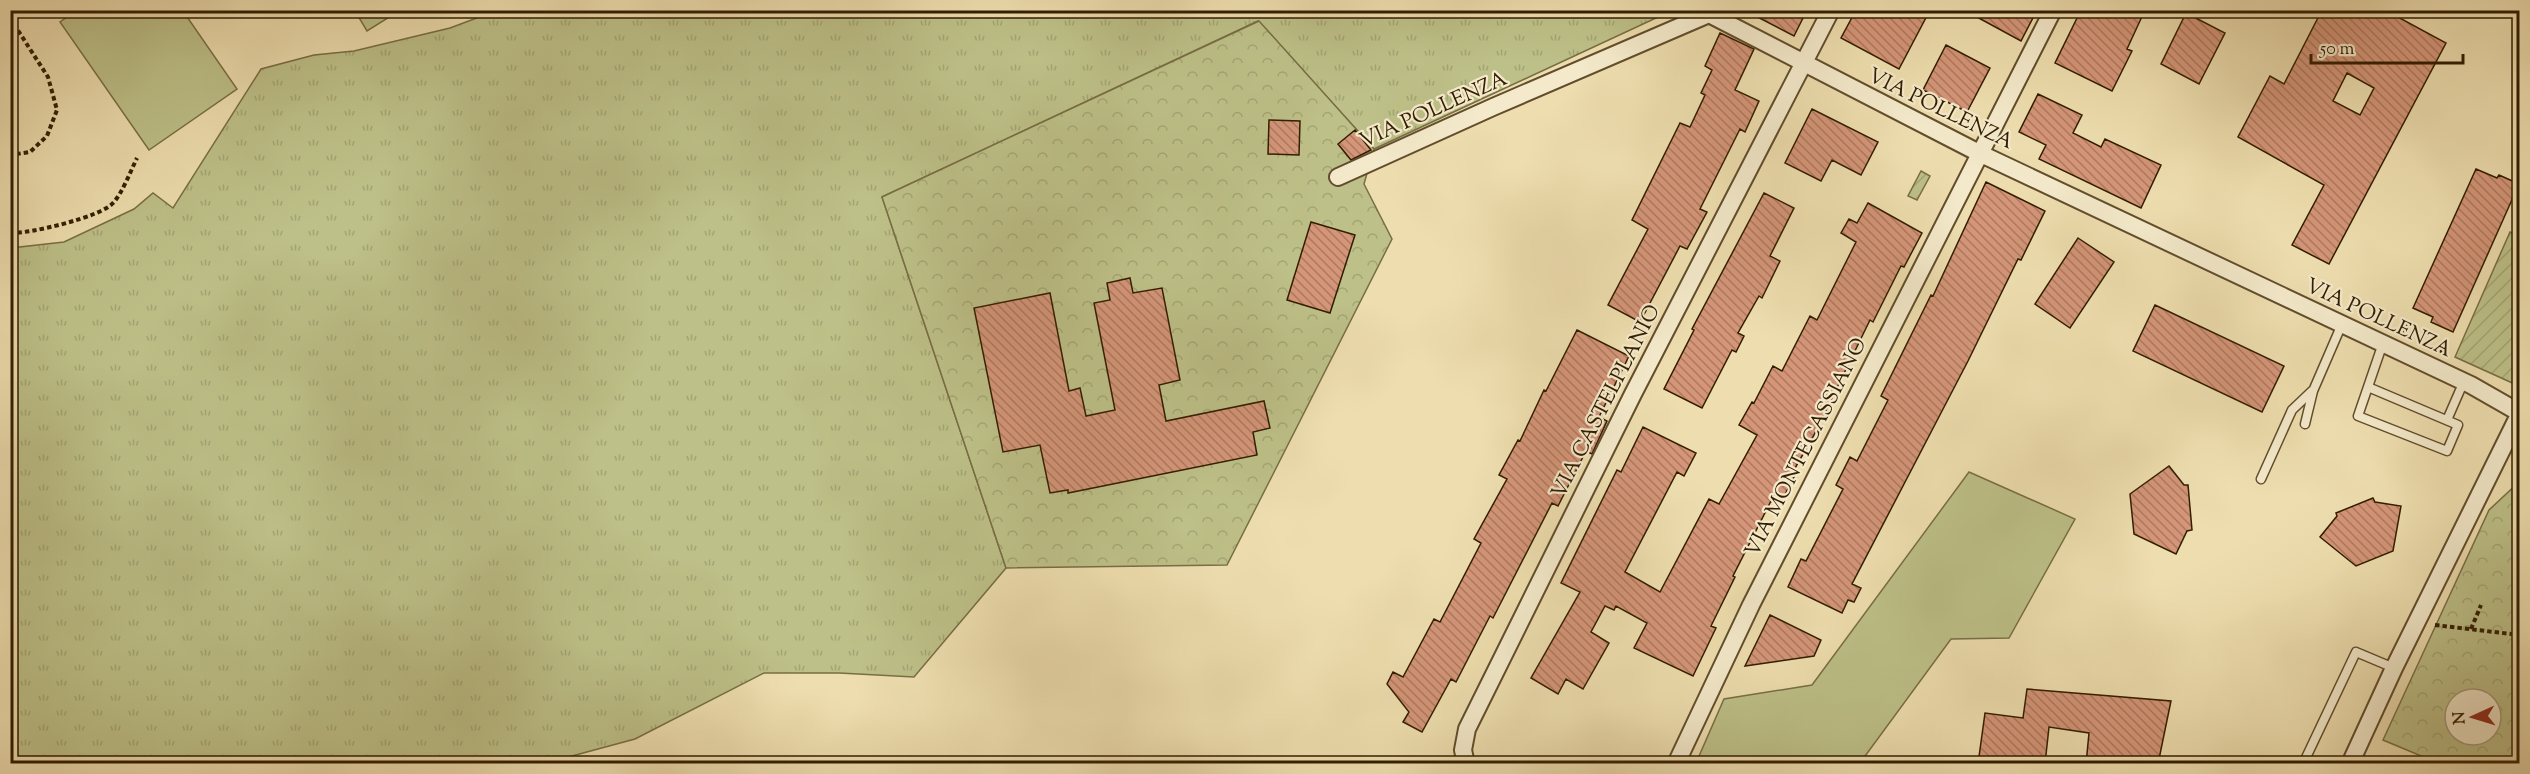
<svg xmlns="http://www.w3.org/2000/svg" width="2530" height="774" font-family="'Sorts Mill Goudy',serif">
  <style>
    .grass { fill: url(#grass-tufts); stroke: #786e44; stroke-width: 1.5 }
    .park { fill: url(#park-crowns); stroke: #786e44; stroke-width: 1.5; fill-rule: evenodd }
    .garden { fill: url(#garden-furrows); stroke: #786e44; stroke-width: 1.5 }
    .pitch { fill: #bdc088; stroke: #786e44; stroke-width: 1.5 }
    .building { fill: url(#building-back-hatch); stroke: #321d00; stroke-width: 1.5; fill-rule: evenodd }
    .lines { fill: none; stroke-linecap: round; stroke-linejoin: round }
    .lane-casing { stroke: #614d2c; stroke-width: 11 }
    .street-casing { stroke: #614d2c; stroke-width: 20 }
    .path { stroke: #321d00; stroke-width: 4; stroke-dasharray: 4.5 3; stroke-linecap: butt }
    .lane { stroke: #f4eacb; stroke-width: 8 }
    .street { stroke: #f4eacb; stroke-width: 16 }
    .labels { text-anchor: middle; stroke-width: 4.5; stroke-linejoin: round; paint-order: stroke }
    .street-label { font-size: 21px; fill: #321d00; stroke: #f4eacb }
  </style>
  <defs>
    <pattern id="grass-tufts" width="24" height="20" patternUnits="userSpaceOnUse" patternTransform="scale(1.5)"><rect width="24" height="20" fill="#bdc088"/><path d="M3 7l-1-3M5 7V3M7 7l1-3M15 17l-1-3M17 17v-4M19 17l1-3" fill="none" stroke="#a3a574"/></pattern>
    <pattern id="park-crowns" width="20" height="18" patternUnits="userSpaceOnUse" patternTransform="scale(1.5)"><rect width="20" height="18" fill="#bdc088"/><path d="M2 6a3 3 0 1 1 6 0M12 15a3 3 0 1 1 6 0" fill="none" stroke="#a3a574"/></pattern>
    <pattern id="garden-furrows" width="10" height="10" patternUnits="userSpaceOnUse" patternTransform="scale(1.5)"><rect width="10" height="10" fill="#bdc088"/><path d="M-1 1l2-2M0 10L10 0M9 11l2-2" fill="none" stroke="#a3a574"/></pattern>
    <pattern id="building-back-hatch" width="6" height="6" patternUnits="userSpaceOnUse" patternTransform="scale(1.5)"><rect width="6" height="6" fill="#d49578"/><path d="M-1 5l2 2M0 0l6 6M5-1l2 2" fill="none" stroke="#ad7960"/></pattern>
  </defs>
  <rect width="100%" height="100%" fill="#eedeaf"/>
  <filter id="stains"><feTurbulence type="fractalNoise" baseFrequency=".00333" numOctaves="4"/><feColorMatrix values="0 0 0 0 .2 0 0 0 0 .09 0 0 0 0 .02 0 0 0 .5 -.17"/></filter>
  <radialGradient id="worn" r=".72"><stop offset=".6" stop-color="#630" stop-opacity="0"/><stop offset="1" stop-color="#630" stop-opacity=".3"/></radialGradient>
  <path class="grass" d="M498,10l1173,1 -297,138 -116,-128 -376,176 124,371 -92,109 -75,-4h-75l-129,66 -89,24 -535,1v-516l53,-6 70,-33 19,-16 20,15 88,-139 53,-14 40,-4 96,-23z"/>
  <path class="park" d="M1259,21l115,128 -10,35 28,55 -165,326 -221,3 -124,-371z
    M2519,482v281h-81l-55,-23 106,-230zM2455,699h36v36h-36z"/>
  <path class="garden" d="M1921,171l9,5 -13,24 -9,-4z
    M2510,232l9,4v150l-64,-29z"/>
  <path class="pitch" d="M76,11h107l54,78 -88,61 -89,-128z
    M355,11h44l-32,20z
    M1969,472l106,47 -66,119 -58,1 -91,124h-164l28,-64 88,-14z"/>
  <path class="building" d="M1744,10h63l-13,26z
    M1856,10h74l-31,59 -58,-31z
    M1964,10h73l-16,31z
    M2081,10h64l-18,39 5,2 -20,40 -57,-28z
    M2322,10h63l61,33 -117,221 -37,-19 32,-60 -86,-48 32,-61 14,8zM2347,73l27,15 -14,27 -27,-14z
    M2186,13l39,20 -26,51 -38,-20z
    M1720,33l34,16 -19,41 24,11 -14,31 -5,-3 -40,80 7,3 -20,37 -7,-3 -40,76 -32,-17 40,-76 -16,-9 48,-97 10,4 15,-32 -4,-2 11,-23 -7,-4z
    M1946,45l44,23 -23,44 -44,-22z
    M2038,94l44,21 -9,18 28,14 4,-8 56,26 -20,43 -102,-49 7,-14 -27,-13z
    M1812,109l66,33 -17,33 -29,-15 -11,21 -36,-18z
    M1269,120l31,1 -1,34 -31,-1z
    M1355,130l16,20 -20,10 -13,-16z
    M2476,169l21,9 2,-3 20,9 -66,148 -22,-10 2,-5 -20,-9z
    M1986,182l59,29 -24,49 -3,-1 -50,102 -116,223 9,4 -7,14 -6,-2 -6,13 -54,-26 13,-28 5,2 37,-72 -7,-4 14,-28 7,4 31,-61 -7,-4 50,-101 2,1z
    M1764,193l30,15 -24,48 10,5 -18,37 -3,-2 -21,37 6,3 -8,16 -4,-2 -30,58 -38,-19 30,-59 -2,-1z
    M1868,203l54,30 -18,34 -3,-1 -28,56 -3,-2 -57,117 -22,38 3,2 -15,29 -8,-5 -38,75 2,1 -24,49 5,2 -23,48 -59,-28 13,-25 -31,-17 -2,4 -9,-4 -14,26 18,11 -26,46 -17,-10 -8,15 -27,-16 49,-86 -19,-9 56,-113 4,2 22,-45 53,26 -12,23 -7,-4 -52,100 35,20 49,-93 10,5 38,-69 -18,-10 13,-23 2,1 19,-37 9,5 28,-55 7,4 39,-78 -15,-9 8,-14 8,4z
    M1311,222l44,13 -25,78 -43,-13z
    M2078,238l36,24 -44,66 -35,-24z
    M1130,278l3,15 29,-5 18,92 -21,5 7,36 98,-20 6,27 -17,4 4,23 -189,38v-3l-18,3 -10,-48 -37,7 -29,-144 76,-15 19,98 11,-3 6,28 29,-6 -21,-107 16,-3 -3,-17z
    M2155,305l129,61 -22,46 -129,-61z
    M1577,330l52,26 -30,61 8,4 -15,33 -6,-3 -28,55 -6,-3 -59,115 -3,-2 -34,66 -5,-3 -29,53 -19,-10 6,-10 -22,-28 6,-12 10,5 31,-58 6,3 41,-79 -7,-4 33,-60 -8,-4 19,-35 2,1 24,-51 2,1z
    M2169,466l15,19h4l4,45 -5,1 -11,23 -42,-20 -4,-40z
    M2373,498l2,4 26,4 -8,45 -37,15 -36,-29 17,-21 -1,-3z
    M1770,615l51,25 -7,16 -69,10z
    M2027,689l144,12 -13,63h-72l3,-31 -40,-6 -4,37h-67l7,-51 38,5z"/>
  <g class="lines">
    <defs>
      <path id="lane" d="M2368,387l90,38 -11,26 -89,-35 25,-73
        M2447,420l17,-39
        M2305,424l8,-33 29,-67
        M2261,479l31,-69 20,-19
        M2303,764l53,-112 38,16"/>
      <path id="street" d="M1338,177l155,-70 216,-93 270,139 492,232 49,28 -126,255 -44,96
        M1466,764l-3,-14 4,-21 166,-335 198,-384
        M1676,764l75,-159 302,-595"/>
    </defs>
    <use href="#lane" class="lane-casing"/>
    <use href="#street" class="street-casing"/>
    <path class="path" d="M10,18l38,59 9,33 -10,26 -17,16 -20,3
      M10,233c19,1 91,-16 103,-30 9,-9 18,-33 24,-45
      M2404,335l5,-12
      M2441,353l6,-12
      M2435,625l85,10
      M2471,629l10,-24"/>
    <use href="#lane" class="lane"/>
    <use href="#street" class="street"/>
  </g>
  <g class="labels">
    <g class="street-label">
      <text transform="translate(1941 108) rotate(26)" y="7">VIA POLLENZA</text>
      <text transform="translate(1433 109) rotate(-24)" y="7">VIA POLLENZA</text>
      <text transform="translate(2379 317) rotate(25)" y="7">VIA POLLENZA</text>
      <text transform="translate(1605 401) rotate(-63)" y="7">VIA CASTELPLANIO</text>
      <text transform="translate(1805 447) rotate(-63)" y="7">VIA MONTECASSIANO</text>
    </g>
  </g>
  <rect width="2530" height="774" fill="none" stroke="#eedeaf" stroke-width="36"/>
  <rect x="12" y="12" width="2506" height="750" fill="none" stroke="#321d00" stroke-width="3"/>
  <rect x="18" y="18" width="2494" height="738" fill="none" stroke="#321d00" stroke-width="1.5"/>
  <g transform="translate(2473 717) rotate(266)"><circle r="28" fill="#f4eacb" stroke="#a6987a" stroke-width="1.5"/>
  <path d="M0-4.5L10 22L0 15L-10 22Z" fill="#8f2418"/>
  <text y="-9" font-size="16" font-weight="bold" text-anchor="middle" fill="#321d00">N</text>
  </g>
  <path d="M2311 54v9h152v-9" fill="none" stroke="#321d00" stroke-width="3"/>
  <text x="2320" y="54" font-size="18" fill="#321d00" stroke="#f4eacb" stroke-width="4.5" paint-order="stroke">50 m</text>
  <rect width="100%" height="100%" filter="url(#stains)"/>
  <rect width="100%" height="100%" fill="url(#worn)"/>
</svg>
